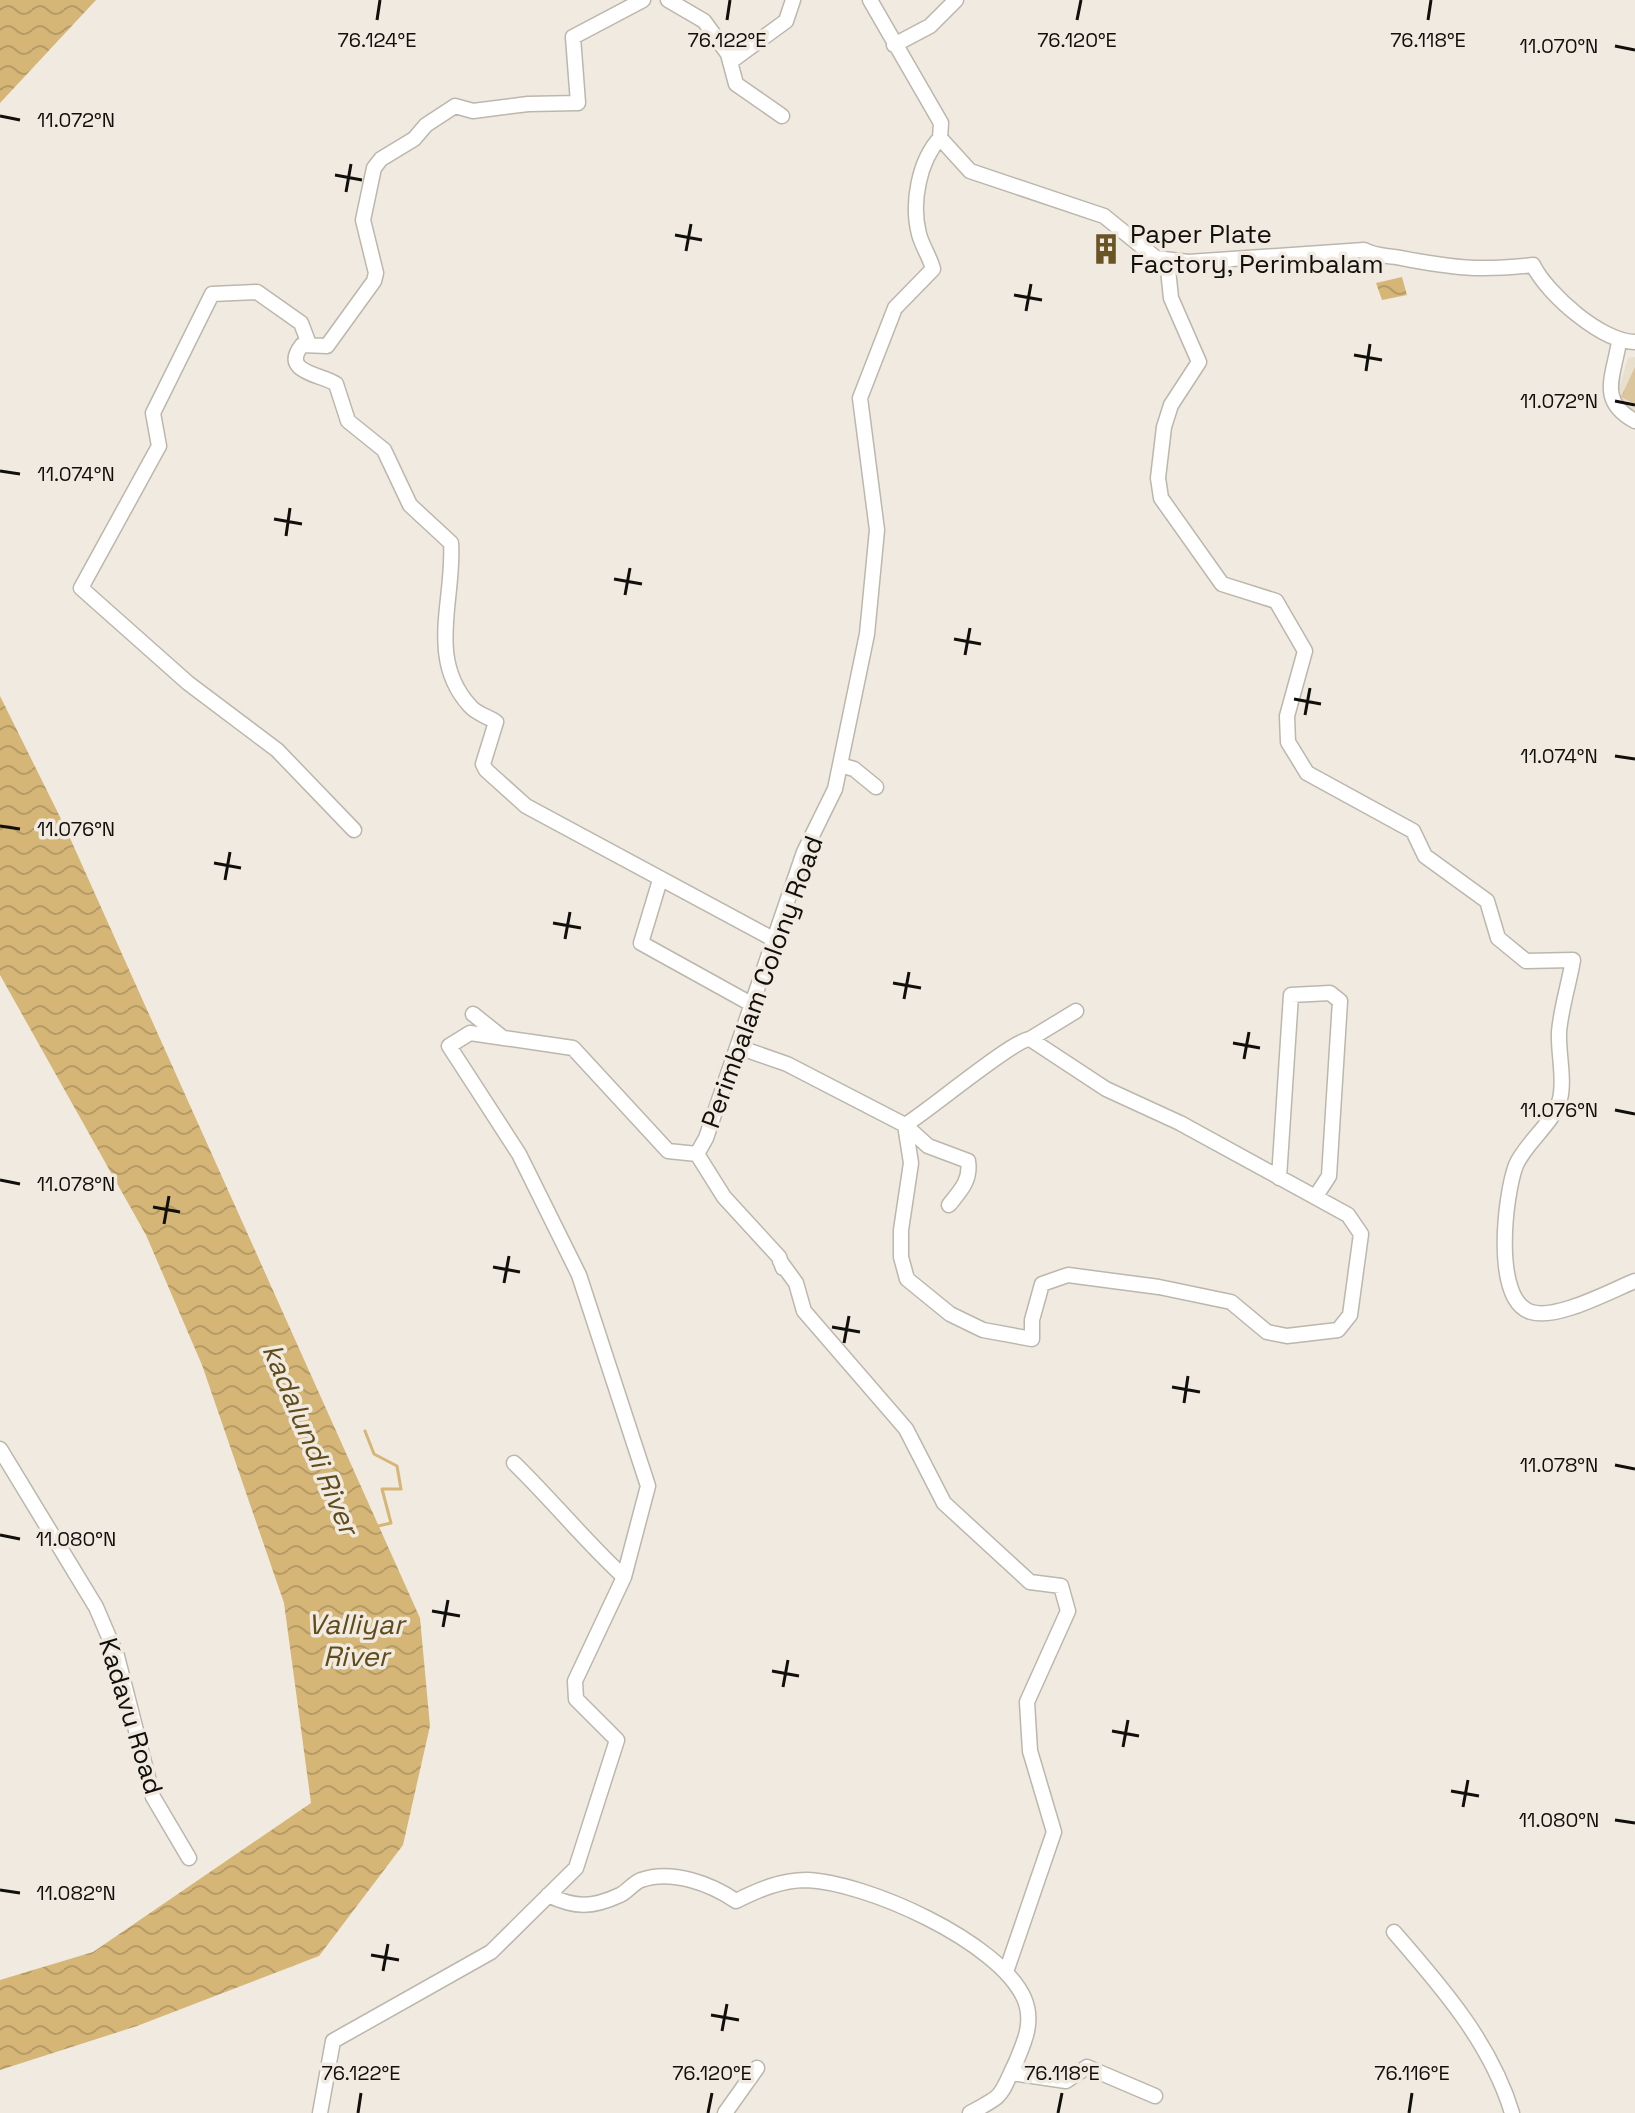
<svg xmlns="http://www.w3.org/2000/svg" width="1635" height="2113" font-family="'Space Grotesk',sans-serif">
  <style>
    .built { fill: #e8dfce }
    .park { fill: url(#park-tufts) }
    .water { fill: url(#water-waves) }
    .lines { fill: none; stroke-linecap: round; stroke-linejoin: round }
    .stream { stroke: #d5b677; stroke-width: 3 }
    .minor-casing { stroke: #bcb7ad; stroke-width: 17 }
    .minor { stroke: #fff; stroke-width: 14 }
    .ticks { fill: none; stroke: #110f0c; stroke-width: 3 }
    .labels { text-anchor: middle; stroke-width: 7; stroke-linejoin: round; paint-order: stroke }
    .poi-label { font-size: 26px; fill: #110f0c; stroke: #f0eae0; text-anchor: start }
    .street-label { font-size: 26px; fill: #110f0c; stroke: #f0eae0 }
    .water-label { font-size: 28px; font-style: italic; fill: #604b1a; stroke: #f0eae0 }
    .ticks-label { font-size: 20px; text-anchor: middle; fill: #110f0c; stroke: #f0eae0; stroke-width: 7; stroke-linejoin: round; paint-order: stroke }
  </style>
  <defs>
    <pattern id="park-tufts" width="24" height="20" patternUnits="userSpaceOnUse" patternTransform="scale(2)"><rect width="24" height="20" fill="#dac59c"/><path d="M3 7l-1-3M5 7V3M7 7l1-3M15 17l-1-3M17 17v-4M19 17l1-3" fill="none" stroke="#baa885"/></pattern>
    <pattern id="water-waves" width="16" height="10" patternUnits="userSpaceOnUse" patternTransform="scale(2)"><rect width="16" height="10" fill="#d5b677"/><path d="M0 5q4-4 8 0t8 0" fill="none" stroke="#b69b66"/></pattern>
  </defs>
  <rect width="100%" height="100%" fill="#f0eae0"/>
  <path class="built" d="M1635,357v56l-20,-11 13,-44z"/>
  <path class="park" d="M1635,367v37l-14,-7z"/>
  <path class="water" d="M0,0h96l-96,103z
    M1402,277l5,18 -25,5 -6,-17z
    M0,696l65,131 355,791 10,108 -27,119 -84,111 -182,70 -137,44v-90l93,-28 218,-149 -27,-200 -82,-238 -56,-130 -146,-260z"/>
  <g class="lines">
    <path class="stream" d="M365,1431l9,23 23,12 4,23h-19l9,34 -17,4"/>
    <defs>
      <path id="minor" d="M643,0l-70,37 5,66 -50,1 -55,7 -18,-5 -29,19 -12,14 -33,20 -7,9 -11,52 13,53 -2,8 -47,65 -25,-1c-22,28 20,29 34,39l12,37 36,29 26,55 41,38c4,55 -25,115 19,163 7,8 17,10 26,16l-13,42 3,6 40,36 247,133
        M668,0l36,21 24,33 8,30 46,32
        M894,45l36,-19 26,-26
        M730,62l56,-41 7,-21
        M940,138l30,33 134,45 52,42 32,4 176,-12c13,7 23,5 37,8 52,10 78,13 132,7 14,29 69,77 102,77
        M1167,260l4,38 28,64 -28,43 -7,22 -6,51 3,20 61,86 54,17 29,50 -18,65 1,26 19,31 106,58 12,25 62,45 11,37 28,23 47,-1c-4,24 -12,48 -14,72 -1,21 6,47 1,67 -6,24 -34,43 -44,66 -11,29 -24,135 15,147 26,8 79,-21 104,-31
        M1619,342c-6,36 -21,59 16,79
        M309,344l-8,-21 -44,-31 -45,2 -59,119 6,33 -78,142 107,95 89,67 77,80
        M840,765l14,4 22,18
        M660,880l-19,63 112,62
        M473,1014l30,24
        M1030,1039l46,-28
        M738,1047l49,17 118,61c22,-13 109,-86 125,-86l76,50 74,34 168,92 13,19 -11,81 -12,15 -51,6 -20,-4 -36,-30 -72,-15 -91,-12 -26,9 -10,36v19l-49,-9 -33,-16 -43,-35 -6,-22v-27l10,-67 -6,-38
        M905,1125l23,21 40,15c3,19 -7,29 -19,44
        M697,1154l27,43 55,60 4,11
        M1279,1178l12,-183 39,-2 10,8 -11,175 -13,20
        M780,1261l16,22 8,28 102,118 38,74 86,79 31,4 7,25 -41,91 3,49 24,81 -48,140
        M0,1449l96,158 21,49 36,141 36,61
        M514,1463c38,37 71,78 110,114
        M548,1895c27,13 44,13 72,0 7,-3 13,-12 21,-15 31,-11 70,4 95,21 22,-11 45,-21 70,-21 60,2 192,61 218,118 10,23 1,43 -8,64 -17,35 -10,32 -46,51
        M1394,1932c47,54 97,111 118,181
        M1011,2073l55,8 21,-14 68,29
        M320,2113l13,-72 158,-89 85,-84 41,-128 -41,-41 -1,-18 49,-104 24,-91 -69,-211 -60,-121 -70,-108 21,-13 103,15 95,103 29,3 9,-16 98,-286 31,-63 32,-155 10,-104 -17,-132 35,-90 38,-39c-3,-12 -11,-23 -14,-35 -8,-31 0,-73 21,-96l1,-15 -71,-123
        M725,2113l32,-45"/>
    </defs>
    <use href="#minor" class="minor-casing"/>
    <use href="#minor" class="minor"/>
  </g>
  <path class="ticks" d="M377,20l3,-20M727,20l3,-20M1077,20l4,-20M1428,20l3,-20M1615,46l20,4M0,116l20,4M335,175l27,5M346,192l5,-28M675,235l27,5M686,251l5,-27M1014,295l28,5M1026,311l5,-27M1354,355l28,5M1366,371l4,-27M1615,401l20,4M0,471l20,3M274,519l28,5M286,536l4,-28M614,579l28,5M625,595l5,-27M954,639l27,5M965,655l5,-27M1294,699l27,5M1305,715l5,-27M1615,756l20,3M0,826l20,3M214,863l27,5M225,880l5,-28M553,923l28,5M565,939l5,-27M893,983l28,5M904,999l5,-27M1233,1043l27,5M1244,1059l5,-27M1615,1110l20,4M0,1180l20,4M153,1207l27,5M164,1224l5,-28M493,1267l27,5M504,1283l5,-27M832,1327l28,5M844,1343l5,-27M1172,1387l28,5M1184,1403l4,-27M1615,1465l20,4M0,1535l20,4M432,1611l28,5M443,1627l5,-27M772,1671l27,5M783,1687l5,-27M1112,1731l27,5M1123,1747l5,-27M1451,1791l28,5M1463,1807l5,-27M1615,1820l20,3M0,1890l20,3M371,1955l28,5M383,1971l5,-27M711,2015l28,5M722,2031l5,-27M358,2113l3,-20M708,2113l4,-20M1058,2113l4,-20M1409,2113l3,-20"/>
  <defs>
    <symbol id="building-bare" viewBox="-9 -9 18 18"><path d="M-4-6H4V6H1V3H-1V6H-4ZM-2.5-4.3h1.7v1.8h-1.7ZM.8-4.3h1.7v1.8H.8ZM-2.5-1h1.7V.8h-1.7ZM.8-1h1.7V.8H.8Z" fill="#6a5424" stroke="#f0eae0" stroke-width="2.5" paint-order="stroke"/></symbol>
  </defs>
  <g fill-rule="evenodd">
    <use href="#building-bare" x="1084" y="227" width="44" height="44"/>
  </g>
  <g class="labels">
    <g class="poi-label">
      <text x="1130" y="243">Paper Plate<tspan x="1130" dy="30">Factory, Perimbalam</tspan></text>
    </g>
    <g class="street-label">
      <text transform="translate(762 982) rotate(-70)" y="9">Perimbalam Colony Road</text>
      <text transform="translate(131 1716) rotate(73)" y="9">Kadavu Road</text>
    </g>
    <g class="water-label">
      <text transform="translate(311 1439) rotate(67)" y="10">kadalundi River</text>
      <text x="356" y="1634">Valliyar<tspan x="356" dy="32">River</tspan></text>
    </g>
  </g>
  <g class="ticks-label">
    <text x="377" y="47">76.124°E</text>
    <text x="727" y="47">76.122°E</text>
    <text x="1077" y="47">76.120°E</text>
    <text x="1428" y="47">76.118°E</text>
    <text x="1559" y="53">11.070°N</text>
    <text x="76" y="127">11.072°N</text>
    <text x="1559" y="408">11.072°N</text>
    <text x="76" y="481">11.074°N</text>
    <text x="1559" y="763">11.074°N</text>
    <text x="76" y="836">11.076°N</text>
    <text x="1559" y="1117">11.076°N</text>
    <text x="76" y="1191">11.078°N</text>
    <text x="1559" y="1472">11.078°N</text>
    <text x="76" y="1546">11.080°N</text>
    <text x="1559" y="1827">11.080°N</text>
    <text x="76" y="1900">11.082°N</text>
    <text x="361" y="2080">76.122°E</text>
    <text x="712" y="2080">76.120°E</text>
    <text x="1062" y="2080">76.118°E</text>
    <text x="1412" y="2080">76.116°E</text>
  </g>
</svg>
